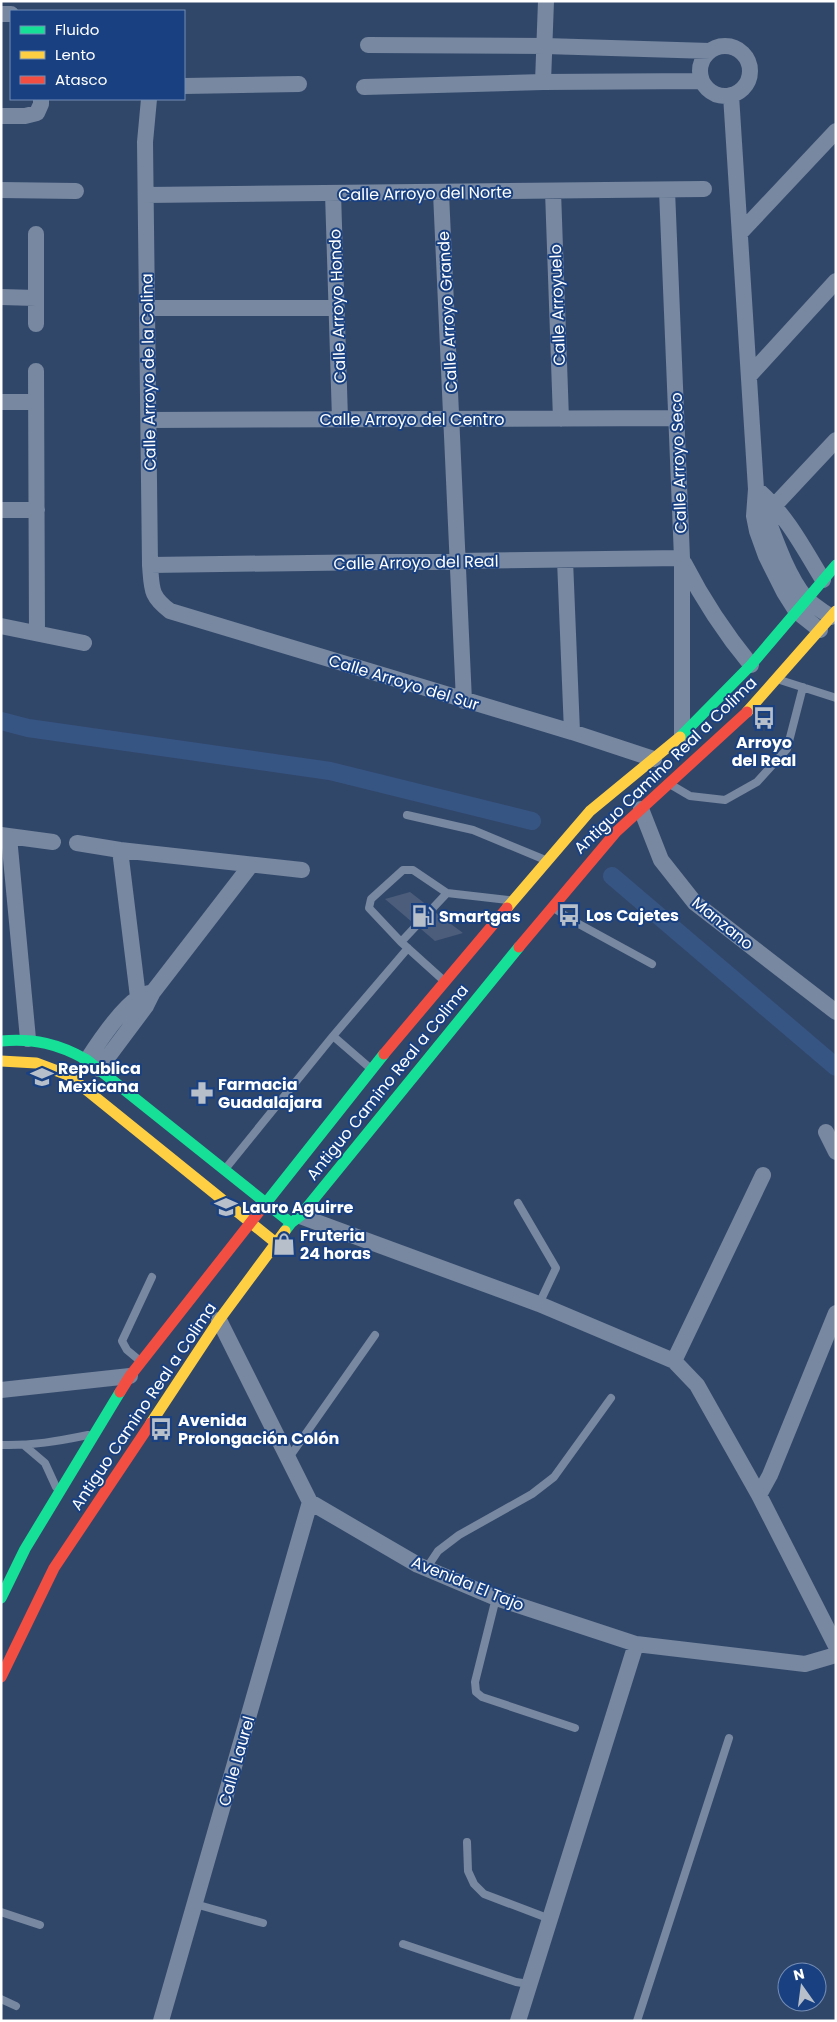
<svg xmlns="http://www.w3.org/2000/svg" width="837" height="2022" font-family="Poppins,sans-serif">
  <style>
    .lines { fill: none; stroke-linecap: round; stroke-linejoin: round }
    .canal { stroke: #375583; stroke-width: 18 }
    .building { fill: #4b5d7a }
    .lane { stroke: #7788a0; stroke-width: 8 }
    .street { stroke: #7788a0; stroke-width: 16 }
    .fast { stroke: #16e098; stroke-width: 11 }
    .slow { stroke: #ffcf43; stroke-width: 11 }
    .jam { stroke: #f24e42; stroke-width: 11 }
    .labels { text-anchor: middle; stroke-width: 4; stroke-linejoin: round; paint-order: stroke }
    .street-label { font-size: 16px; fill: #fff; stroke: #194182 }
    .poi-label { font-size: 16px; font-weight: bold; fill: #fff; stroke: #194182; text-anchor: start }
  </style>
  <rect width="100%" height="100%" fill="#31476a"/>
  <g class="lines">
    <path class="canal" d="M1,721l27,7 302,43 202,50
      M612,876l224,191"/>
  </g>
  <path class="building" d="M410,892l18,14 -16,16 -27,-23z
    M436,913l27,20 -28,8 -14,-12z"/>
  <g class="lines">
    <path class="lane" d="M780,680l56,18
      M673,786l17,10 35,4 32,-18 30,-33 16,-62
      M407,815l66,15 70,29
      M555,909l22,14 75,41
      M401,942l-32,-34 2,-9 32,-29h10l34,23
      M442,979l-41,-37 46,-49 61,7
      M333,1036l75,-88
      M226,1168l107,-132 37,32
      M518,1203l38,65 -17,36
      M139,1360l-12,-10 -5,-9 30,-64
      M1,1445c30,1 58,-4 87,-10
      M25,1446l20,17 11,24
      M288,1459l87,-124
      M426,1569l12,-18 21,-16 73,-41 22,-17 57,-79
      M496,1598l-21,84 1,10 6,5 93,31
      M467,1842l1,29 6,13 10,10 66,25
      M195,1904l68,19
      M1,1912l39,13
      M403,1944l113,38 13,2
      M1,1999l15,7
      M637,2021l92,-283"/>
    <path class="street" d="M1,14h10
      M368,45l177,1 165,5
      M700 71a25 25 0 1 1 50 0a25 25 0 1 1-50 0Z
      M543,82l3,-81
      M184,86l115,-2
      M364,87l179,-5 159,-1
      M731,95l25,394 -2,27 3,15 9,25 18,36 12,19 24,19
      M149,99l-4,43 5,423c2,24 0,31 20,46l402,121 82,27
      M1,116h24l12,-3 4,-9v-5
      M1,190l75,1
      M667,190l15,368v177
      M553,191l8,228
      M333,193l7,226
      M441,193l23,508
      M146,195l558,-6
      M740,233l96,-102
      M1,297l35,1
      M147,308h190
      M36,324v-90
      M36,371l1,262
      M749,376l87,-95
      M1,402h35
      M149,420l527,-2
      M757,491c13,32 27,81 49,107 6,7 17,13 25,19
      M760,492c27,24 44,57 63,88
      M1,510h36
      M767,510l8,-5 61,-65
      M565,560l7,172
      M684,563c20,39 39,68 67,102
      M150,565l532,-7
      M1,626l83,17
      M641,809l20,51 34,43 141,109
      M1,835l52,7
      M9,837l19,202
      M77,843l43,7 182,20
      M120,850l18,147 8,9
      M87,1060c11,-17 35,-52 51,-62 3,-3 7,-3 11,-5
      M99,1069l47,-63 7,-14 98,-127
      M826,1132l10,20
      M300,1216l239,88 135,57 23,24 62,110 77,151
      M219,1320l91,182 108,63 78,33 140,46 169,20 31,-9
      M674,1361l89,-186
      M1,1390l129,-14
      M759,1495l11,-20 66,-162
      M161,2021l149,-519
      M518,2021l118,-377"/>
    <path class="fast" d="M680,737l71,-72 85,-100
      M1,1041c33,-3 58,3 86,19l204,163
      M262,1208l122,-154
      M285,1231l6,-8 9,-7 219,-269
      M1,1598l24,-49 95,-157"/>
    <path class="slow" d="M747,712l89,-101
      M507,908l83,-97 90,-74
      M1,1061l35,2 32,12 208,168
      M151,1423l68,-103 66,-89"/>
    <path class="jam" d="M519,947l97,-115 131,-120
      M384,1054l123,-146
      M120,1392l10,-16 132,-168
      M1,1677l53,-109 97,-145"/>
  </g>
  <defs>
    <symbol id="bus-bare" viewBox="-9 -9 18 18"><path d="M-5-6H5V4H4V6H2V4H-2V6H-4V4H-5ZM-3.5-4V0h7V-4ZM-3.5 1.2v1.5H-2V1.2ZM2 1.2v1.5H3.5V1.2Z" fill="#b7bfcb" stroke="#194182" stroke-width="2.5" paint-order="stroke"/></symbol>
    <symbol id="fuel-bare" viewBox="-9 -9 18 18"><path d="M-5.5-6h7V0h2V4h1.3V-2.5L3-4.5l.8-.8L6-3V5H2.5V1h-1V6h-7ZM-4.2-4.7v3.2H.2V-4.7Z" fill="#b7bfcb" stroke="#194182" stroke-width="2.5" paint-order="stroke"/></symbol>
    <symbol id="school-bare" viewBox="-9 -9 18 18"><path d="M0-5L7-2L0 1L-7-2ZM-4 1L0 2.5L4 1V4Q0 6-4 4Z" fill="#b7bfcb" stroke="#194182" stroke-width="2.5" paint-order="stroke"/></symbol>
    <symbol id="pharmacy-bare" viewBox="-9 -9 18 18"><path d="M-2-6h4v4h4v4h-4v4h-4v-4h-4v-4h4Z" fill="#b7bfcb" stroke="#194182" stroke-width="2.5" paint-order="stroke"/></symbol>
    <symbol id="shop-bare" viewBox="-9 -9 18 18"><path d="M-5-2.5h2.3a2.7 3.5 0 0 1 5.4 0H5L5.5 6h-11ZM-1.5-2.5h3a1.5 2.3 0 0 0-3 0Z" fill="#b7bfcb" stroke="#194182" stroke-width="2.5" paint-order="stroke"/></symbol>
  </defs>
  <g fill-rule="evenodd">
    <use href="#bus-bare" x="748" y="702" width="32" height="32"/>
    <use href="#bus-bare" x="553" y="899" width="32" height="32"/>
    <use href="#fuel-bare" x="407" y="900" width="32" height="32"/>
    <use href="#school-bare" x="26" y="1061" width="32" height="32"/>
    <use href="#pharmacy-bare" x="186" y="1077" width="32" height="32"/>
    <use href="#school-bare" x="210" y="1191" width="32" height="32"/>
    <use href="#shop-bare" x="268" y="1228" width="32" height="32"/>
    <use href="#bus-bare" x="145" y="1413" width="32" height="32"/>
  </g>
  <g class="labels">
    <g class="street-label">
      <text transform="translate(425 193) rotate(-1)" y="6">Calle Arroyo del Norte</text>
      <text transform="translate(557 305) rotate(-92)" y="6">Calle Arroyuelo</text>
      <text transform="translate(337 306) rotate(-92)" y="6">Calle Arroyo Hondo</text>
      <text transform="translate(447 312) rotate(-93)" y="6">Calle Arroyo Grande</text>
      <text transform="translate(148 372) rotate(-91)" y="6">Calle Arroyo de la Colina</text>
      <text x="412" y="425">Calle Arroyo del Centro</text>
      <text transform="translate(678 463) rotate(-92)" y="6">Calle Arroyo Seco</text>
      <text transform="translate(416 562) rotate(-1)" y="6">Calle Arroyo del Real</text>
      <text transform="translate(404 682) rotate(17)" y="6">Calle Arroyo del Sur</text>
      <text transform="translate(665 765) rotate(-44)" y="6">Antiguo Camino Real a Colima</text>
      <text transform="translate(723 923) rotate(39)" y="6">Manzano</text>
      <text transform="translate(387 1082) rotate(-51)" y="6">Antiguo Camino Real a Colima</text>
      <text transform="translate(143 1406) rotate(-56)" y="6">Antiguo Camino Real a Colima</text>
      <text transform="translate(468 1583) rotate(22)" y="6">Avenida El Tajo</text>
      <text transform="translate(236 1761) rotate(-74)" y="6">Calle Laurel</text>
    </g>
    <g class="poi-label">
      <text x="764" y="748" text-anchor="middle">Arroyo<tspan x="764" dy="18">del Real</tspan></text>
      <text x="586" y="921">Los Cajetes</text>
      <text x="439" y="922">Smartgas</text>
      <text x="58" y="1074">Republica<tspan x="58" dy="18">Mexicana</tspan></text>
      <text x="218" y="1090">Farmacia<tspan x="218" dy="18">Guadalajara</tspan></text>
      <text x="242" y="1213">Lauro Aguirre</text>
      <text x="300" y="1241">Fruteria<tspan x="300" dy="18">24 horas</tspan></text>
      <text x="178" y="1426">Avenida<tspan x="178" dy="18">Prolongación Colón</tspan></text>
    </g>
  </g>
  <rect width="837" height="2022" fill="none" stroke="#ffffff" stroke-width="5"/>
  <rect x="10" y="10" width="175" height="90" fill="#194182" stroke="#758db4"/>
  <rect x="20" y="26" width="25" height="8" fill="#16e098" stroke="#758db4"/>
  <text x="55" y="35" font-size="15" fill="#ffffff">Fluido</text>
  <rect x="20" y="51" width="25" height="8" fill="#ffcf43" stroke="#758db4"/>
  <text x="55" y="60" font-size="15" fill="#ffffff">Lento</text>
  <rect x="20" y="76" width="25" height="8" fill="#f24e42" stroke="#758db4"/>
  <text x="55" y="85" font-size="15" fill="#ffffff">Atasco</text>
  <g transform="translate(802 1987) rotate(346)"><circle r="24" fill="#194182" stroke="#758db4"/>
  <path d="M0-4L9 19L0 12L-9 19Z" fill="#b7bfcb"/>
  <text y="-8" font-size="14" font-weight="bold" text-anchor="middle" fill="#ffffff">N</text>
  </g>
</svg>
